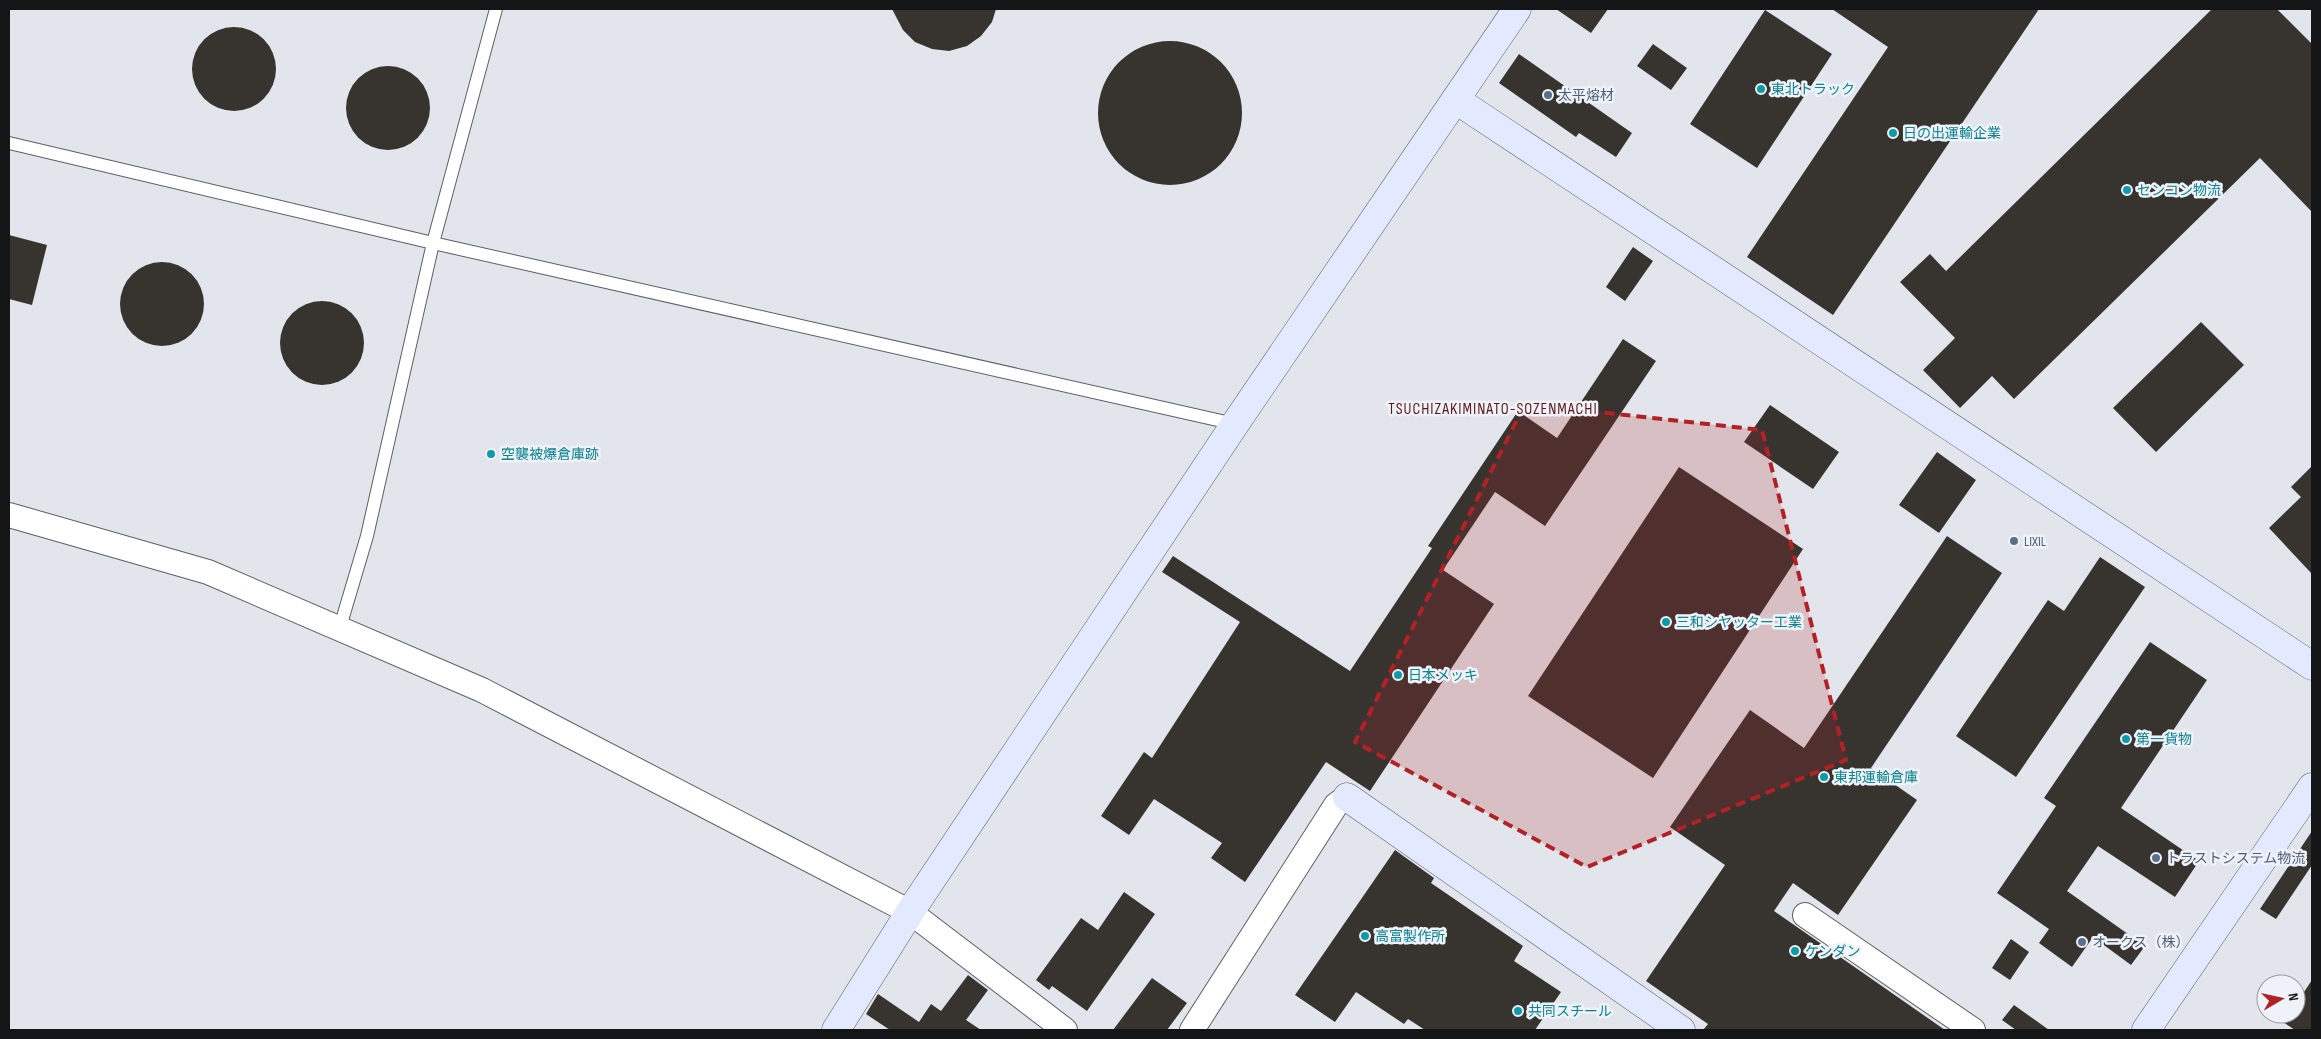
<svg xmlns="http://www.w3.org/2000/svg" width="2321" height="1039" font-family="'Sofia Sans Condensed','Noto Sans JP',sans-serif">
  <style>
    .building { fill: #373430 }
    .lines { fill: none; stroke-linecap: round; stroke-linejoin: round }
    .lane-casing { stroke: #5c5f64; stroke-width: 14 }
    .street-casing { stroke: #5c5f64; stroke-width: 26 }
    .secondary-casing { stroke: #5c5f64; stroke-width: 29 }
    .lane { stroke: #fff; stroke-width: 12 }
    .street { stroke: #fff; stroke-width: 24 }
    .secondary { stroke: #e3e9ff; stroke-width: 28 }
    .marked { fill: #b22126; fill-opacity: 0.2; stroke: #b22126; stroke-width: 4; stroke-dasharray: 10 6; stroke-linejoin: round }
    .culture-dot { fill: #0f9aa8; stroke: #eff3f9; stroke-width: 2 }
    .service-dot { fill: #5c6f8a; stroke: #eff3f9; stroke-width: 2 }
    .labels { text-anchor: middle; stroke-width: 5; stroke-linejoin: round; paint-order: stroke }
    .culture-label { font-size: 14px; fill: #0d838f; stroke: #eff3f9; text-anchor: start }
    .service-label { font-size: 14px; fill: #4e5e75; stroke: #eff3f9; text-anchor: start }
    .quarter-label { font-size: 16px; letter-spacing: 1px; fill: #5c1817; stroke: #eff3f9 }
  </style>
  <rect width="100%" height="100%" fill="#e2e6ec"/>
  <path class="building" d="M892,9h104l-4,13 -11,14 -14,10 -18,5 -17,-2 -17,-7 -12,-12z
    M1556,9h52l-17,24z
    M1832,9h207l-206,306 -86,-58 141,-210z
    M2212,9h65l35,35v168l-52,-54 -246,241 -22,-23 -32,32 -37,-38 32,-32 -55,-56 30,-28 16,17z
    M1765,10l67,44 -75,114 -67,-44z
    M192 69a42 42 0 1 1 84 0a42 42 0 1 1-84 0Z
    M1098 113a72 72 0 1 1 144 0a72 72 0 1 1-144 0Z
    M1653,44l34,24 -16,22 -34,-24z
    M1519,54l113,79 -16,24 -37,-24 -3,4 -77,-54z
    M346 108a42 42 0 1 1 84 0a42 42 0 1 1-84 0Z
    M9,235l38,10 -15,60 -23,-6z
    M1633,247l20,14 -28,40 -19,-14z
    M120 304a42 42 0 1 1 84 0a42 42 0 1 1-84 0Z
    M280 343a42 42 0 1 1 84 0a42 42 0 1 1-84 0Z
    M2201,322l43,43 -88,87 -43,-44z
    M1623,339l33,22 -111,165 -50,-34 -52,78 51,34 -124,187 -44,-29 -81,120 -34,-24 11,-15 -68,-44 -25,36 -28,-19 43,-64 8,6 88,-136 -78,-50 11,-16 177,115 82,-123 -4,-2 90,-135 39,27z
    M1770,405l69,47 -26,37 -69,-47z
    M1937,452l39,28 -37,53 -40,-28z
    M2312,466v108l-43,-46 32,-31 -10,-10z
    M1679,467l124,82 -150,229 -125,-82z
    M1947,536l55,37 -131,195 46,32 -79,115 -45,-32 -19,28 171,119h-242l5,-6 -62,-43 79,-116 -55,-38 80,-117 54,38z
    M2100,557l45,30 -129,190 -60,-41 92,-136 16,11z
    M2150,642l57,38 -86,128 78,53 -24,36 -77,-51 -31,45 78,55 -14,19 -38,-28 -21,30 -33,-24 10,-14 -52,-36 59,-87 -12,-8z
    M2312,831v34l-36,54 -16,-10z
    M1395,850l39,28 -3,5 92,63 -9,15 47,31 -26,38h-110l-17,-11 -4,5 -48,-32 -21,30 -40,-27z
    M1124,892l31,22 -68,97 -35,-25 -3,4 -13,-10 45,-62 17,12z
    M2011,939l18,13 -19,28 -18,-12z
    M968,975l20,15 -22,30 15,10h-91l-24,-16 12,-20 41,28 12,-18 10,7z
    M1152,978l35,25 -20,27h-54z
    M2312,980v50h-17l-24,-16h25v-10z
    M2014,1005l35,25h-33l-14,-10z"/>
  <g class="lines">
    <defs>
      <path id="lane" d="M9,143l424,100 802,181
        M340,627l27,-91 66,-293 63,-234"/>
      <path id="street" d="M9,515l199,57 274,118 428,222 155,118
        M1805,915l168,115
        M1192,1030l144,-225 11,-8"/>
      <path id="secondary" d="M1456,100l856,566
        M1347,797l334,233
        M836,1030l74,-118 325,-488 282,-415
        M2146,1030l166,-243"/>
    </defs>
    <use href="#lane" class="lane-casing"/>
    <use href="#street" class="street-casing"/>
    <use href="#secondary" class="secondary-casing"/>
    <use href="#lane" class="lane"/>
    <use href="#street" class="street"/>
    <use href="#secondary" class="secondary"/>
  </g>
  <path class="marked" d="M1525,404l237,26 84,330 -259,107 -232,-125z"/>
  <g class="culture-dot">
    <circle cx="1761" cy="89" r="5"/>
    <circle cx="1893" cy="133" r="5"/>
    <circle cx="2127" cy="190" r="5"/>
    <circle cx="491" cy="454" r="5"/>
    <circle cx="1666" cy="622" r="5"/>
    <circle cx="1398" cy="675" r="5"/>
    <circle cx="2126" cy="739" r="5"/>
    <circle cx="1824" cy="777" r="5"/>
    <circle cx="1365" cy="936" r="5"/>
    <circle cx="1795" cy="951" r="5"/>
    <circle cx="1518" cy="1011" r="5"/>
  </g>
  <g class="service-dot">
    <circle cx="1548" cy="95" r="5"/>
    <circle cx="2014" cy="541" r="5"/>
    <circle cx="2156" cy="858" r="5"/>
    <circle cx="2082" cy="942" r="5"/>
  </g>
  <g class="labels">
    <g class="culture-label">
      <text x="1771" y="94">東北トラック</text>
      <text x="1903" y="138">日の出運輸企業</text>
      <text x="2137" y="195">センコン物流</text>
      <text x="501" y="459">空襲被爆倉庫跡</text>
      <text x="1676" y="627">三和シヤッター工業</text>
      <text x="1408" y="680">日本メッキ</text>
      <text x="2136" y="744">第一貨物</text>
      <text x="1834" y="782">東邦運輸倉庫</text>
      <text x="1375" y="941">高富製作所</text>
      <text x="1805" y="956">ケンダン</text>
      <text x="1528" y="1016">共同スチール</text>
    </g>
    <g class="service-label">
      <text x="1558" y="100">太平熔材</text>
      <text x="2024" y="546">LIXIL</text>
      <text x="2166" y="863">トラストシステム物流</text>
      <text x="2092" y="947">オークス（株）</text>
    </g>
    <g class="quarter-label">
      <text x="1493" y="414">TSUCHIZAKIMINATO-SOZENMACHI</text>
    </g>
  </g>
  <rect width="2321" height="1039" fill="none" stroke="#131517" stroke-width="20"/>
  <g transform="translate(2281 999) rotate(81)"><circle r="24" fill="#eff3f9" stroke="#979a9f"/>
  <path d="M0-4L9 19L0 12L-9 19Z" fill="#b22126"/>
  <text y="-8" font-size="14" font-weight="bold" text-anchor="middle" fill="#131517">N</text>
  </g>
</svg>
